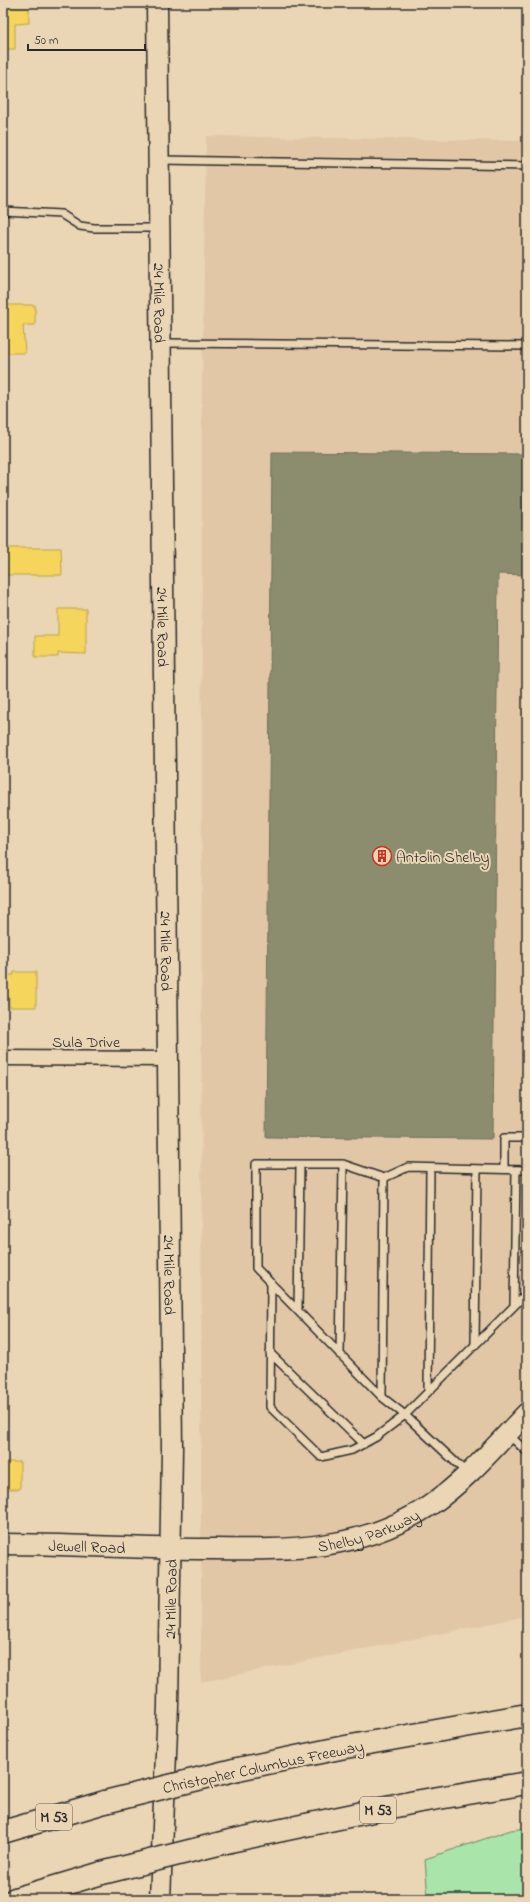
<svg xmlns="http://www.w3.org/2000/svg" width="530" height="1902" font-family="'Indie Flower',sans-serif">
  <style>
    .built { fill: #e2c7a7 }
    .green { fill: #a9e4aa; stroke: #6a886a }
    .homes { fill: #f6d55c; stroke: #b9a24d }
    .industry { fill: #8c8c6e; stroke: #6f6f5a }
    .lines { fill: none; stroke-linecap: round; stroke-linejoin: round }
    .lane-casing { stroke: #2b2b2b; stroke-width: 10 }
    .street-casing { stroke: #2b2b2b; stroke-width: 17 }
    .secondary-casing { stroke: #2b2b2b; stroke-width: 23 }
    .highway-casing { stroke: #2b2b2b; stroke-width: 25 }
    .lane { stroke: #ead5b4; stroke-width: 7 }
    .street { stroke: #ead5b4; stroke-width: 14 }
    .secondary { stroke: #ead5b4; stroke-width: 20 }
    .highway { stroke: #ead5b4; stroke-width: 22 }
    .highway-bridge-casing { stroke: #2b2b2b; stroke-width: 25; stroke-linecap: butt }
    .highway-bridge { stroke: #ead5b4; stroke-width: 22 }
    .labels { text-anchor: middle; stroke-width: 4; stroke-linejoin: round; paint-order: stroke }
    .shield { fill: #ead5b4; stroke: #645e54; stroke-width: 1 }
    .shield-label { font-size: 15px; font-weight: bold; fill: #2b2b2b }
    .street-label { font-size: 16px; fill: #2b2b2b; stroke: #ead5b4 }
    .poi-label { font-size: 16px; fill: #2b2b2b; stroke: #ead5b4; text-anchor: start }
  </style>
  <rect width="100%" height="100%" fill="#ead5b4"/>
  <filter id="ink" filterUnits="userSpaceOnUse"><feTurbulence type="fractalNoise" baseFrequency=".025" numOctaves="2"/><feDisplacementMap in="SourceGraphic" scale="8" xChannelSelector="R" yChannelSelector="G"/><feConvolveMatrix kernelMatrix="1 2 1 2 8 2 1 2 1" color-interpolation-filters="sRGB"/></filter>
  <g filter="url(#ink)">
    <path class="built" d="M206,136l321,5v1475l-326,66 1,-1288z"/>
    <path class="green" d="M527,1828v71h-99l-3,-40 86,-29z"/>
    <path class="homes" d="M3,8h26v15l-14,1v25h-12z
      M3,305h32v20h-12l2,28h-22z
      M6,548h55l1,27h-56z
      M58,609h28v45l-28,-1v4h-23v-21h23z
      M14,972h22v35h-27v-10h-6v-22h11z
      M3,1462h17v27h-17z"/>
    <path class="industry" d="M272,452l255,2v121l-29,-1 -5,565 -227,-2z"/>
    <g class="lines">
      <defs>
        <path id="lane" d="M161,160l366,6
          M3,211l58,3 19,12 14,2h63
          M163,343l364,3
          M504,1169v-31h23
          M271,1283l-1,124 51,50 31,-7 24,-13 29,-22 122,-122
          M514,1306l2,-136
          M298,1311l2,-147
          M475,1345l2,-176
          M270,1353l94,91
          M340,1355l3,-191
          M428,1392l2,-224
          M382,1397l2,-219
          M509,1435l18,17
          M468,1474l-63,-59 -23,-18 -126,-129v-104h87l41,14 24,-11 119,3"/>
        <path id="street" d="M3,1058l165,1"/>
        <g id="secondary">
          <path id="s1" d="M157,3l15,1446 -4,256 -8,194"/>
          <path id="s2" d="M3,1544c68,0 137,5 205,5 80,1 151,3 221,-43 37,-25 67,-61 98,-93"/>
        </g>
        <path id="highway" d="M238,1769l102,-21 187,-33
          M3,1832l102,-30
          M230,1841l185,-39 112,-19
          M15,1899l87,-26"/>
      </defs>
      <use href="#lane" class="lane-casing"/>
      <use href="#street" class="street-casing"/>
      <use href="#secondary" class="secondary-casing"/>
      <use href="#highway" class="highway-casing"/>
      <use href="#lane" class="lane"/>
      <use href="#street" class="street"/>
      <use href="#secondary" class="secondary"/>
      <use href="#highway" class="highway"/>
      <defs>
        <path id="highway-bridge" d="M105,1802l133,-33
          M102,1873l128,-32"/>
      </defs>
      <use href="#highway-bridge" class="highway-bridge-casing"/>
      <use href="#highway-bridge" class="highway-bridge"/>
    </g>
  </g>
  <defs>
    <symbol id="building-ring" viewBox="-11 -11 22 22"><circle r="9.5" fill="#ead5b4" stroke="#c8321e" stroke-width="1.5"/><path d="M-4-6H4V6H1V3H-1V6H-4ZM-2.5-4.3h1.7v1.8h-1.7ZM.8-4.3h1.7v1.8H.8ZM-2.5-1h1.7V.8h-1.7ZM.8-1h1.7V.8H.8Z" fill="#c8321e"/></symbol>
  </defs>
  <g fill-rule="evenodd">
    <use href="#building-ring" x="371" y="845" width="22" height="22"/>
  </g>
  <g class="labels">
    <g class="shield">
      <rect x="360" y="1797" width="36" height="26" rx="3"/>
      <rect x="36" y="1804" width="36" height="26" rx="3"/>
    </g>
    <g class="shield-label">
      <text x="378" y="1815">M 53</text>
      <text x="54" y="1822">M 53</text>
    </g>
    <g class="street-label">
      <text dy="6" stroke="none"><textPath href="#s1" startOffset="300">24 Mile Road</textPath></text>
      <text dy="6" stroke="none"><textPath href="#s1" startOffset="624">24 Mile Road</textPath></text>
      <text dy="6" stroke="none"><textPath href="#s1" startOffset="948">24 Mile Road</textPath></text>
      <text x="86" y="1047">Sula Drive</text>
      <text dy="6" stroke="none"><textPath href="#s1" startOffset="1272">24 Mile Road</textPath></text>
      <text dy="6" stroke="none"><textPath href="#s2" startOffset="368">Shelby Parkway</textPath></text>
      <text dy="6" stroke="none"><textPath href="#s2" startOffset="84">Jewell Road</textPath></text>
      <text transform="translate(170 1599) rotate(-89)" y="6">24 Mile Road</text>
      <text transform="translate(263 1766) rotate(-12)" y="6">Christopher Columbus Freeway</text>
    </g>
    <g class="poi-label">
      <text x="396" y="862">Antolin Shelby</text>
    </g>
  </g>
  <rect width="530" height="1902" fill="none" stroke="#ead5b4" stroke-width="16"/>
  <rect x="8" y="8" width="514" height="1886" fill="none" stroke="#2b2b2b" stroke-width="1.5" filter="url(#ink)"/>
  <path d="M28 44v6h117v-6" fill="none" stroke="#2b2b2b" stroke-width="2"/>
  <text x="34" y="44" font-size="12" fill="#2b2b2b" stroke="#ead5b4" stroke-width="3" paint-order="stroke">50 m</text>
</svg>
